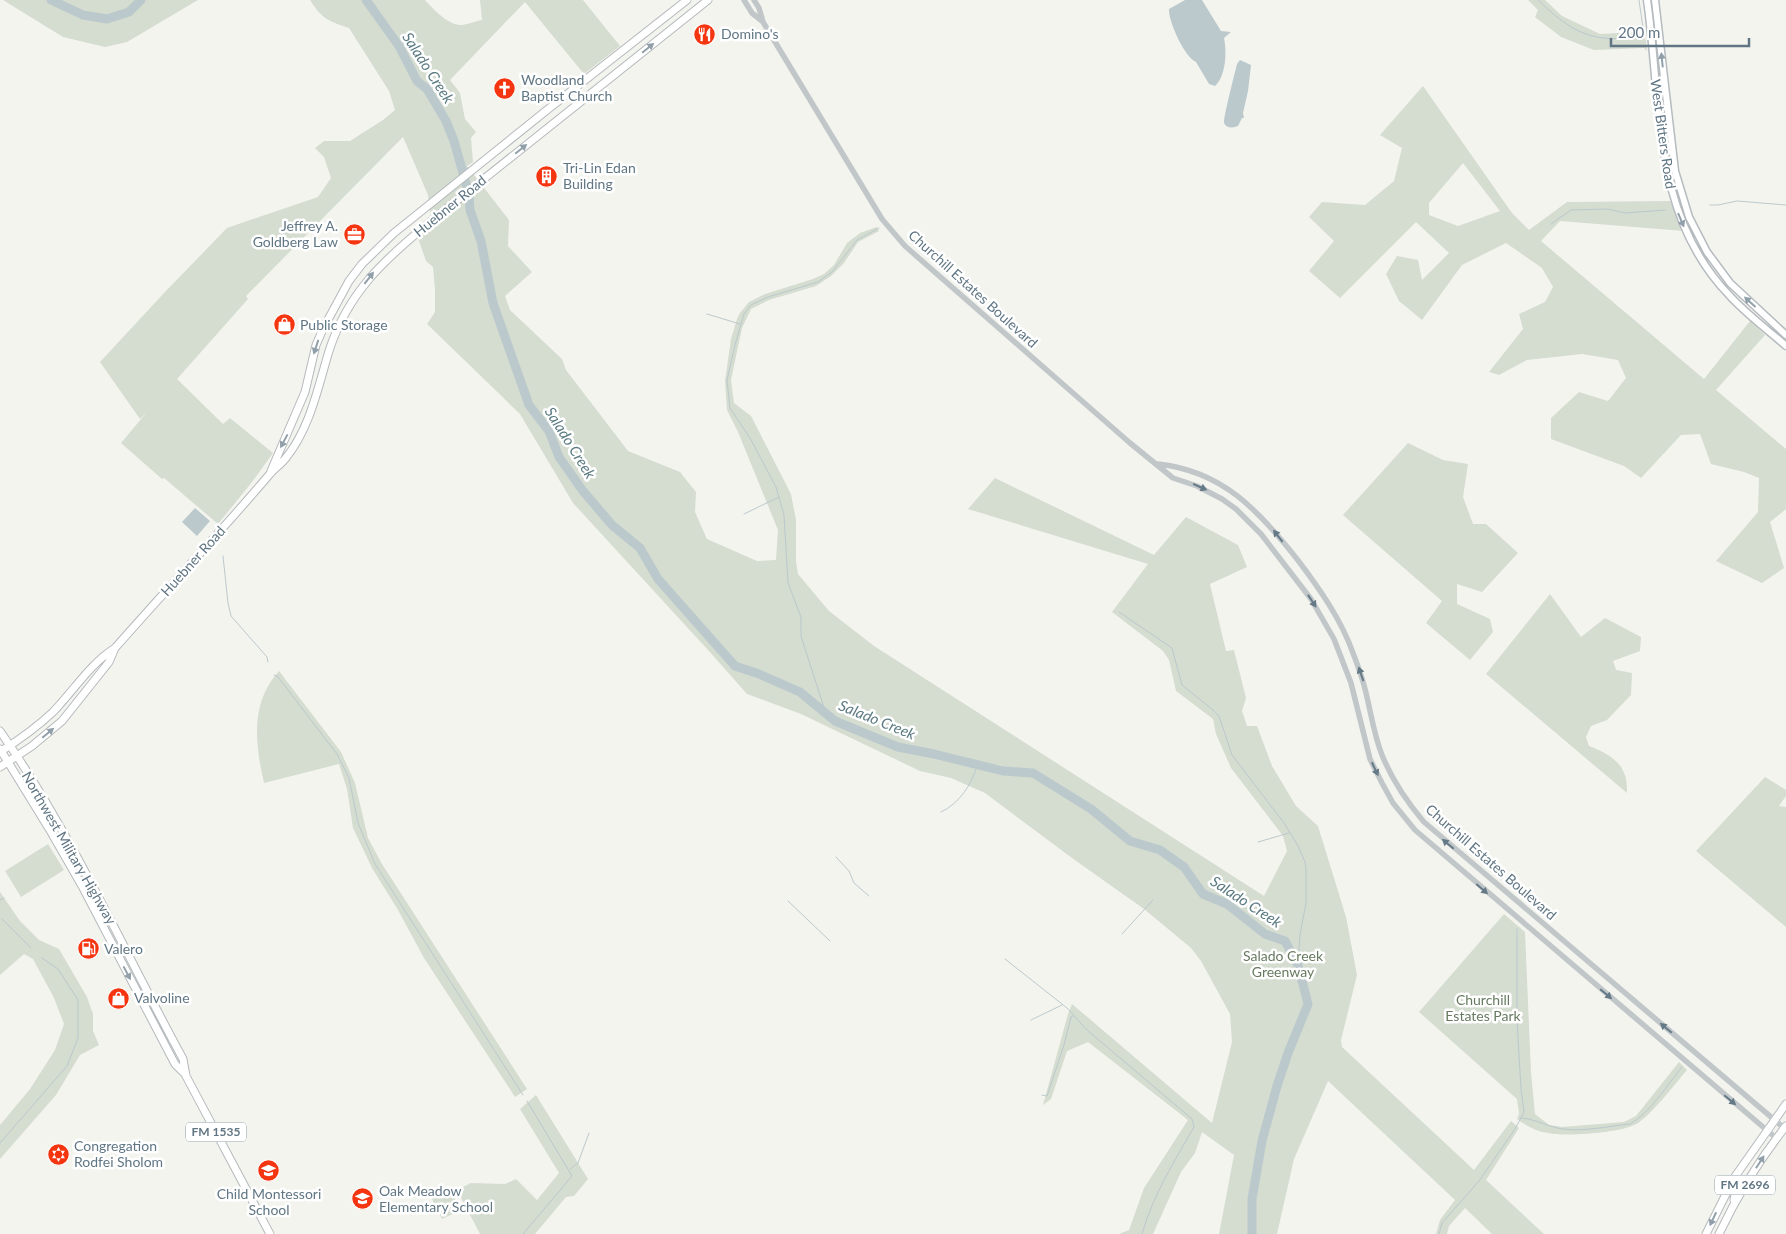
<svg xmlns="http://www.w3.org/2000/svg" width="1786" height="1234" font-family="Lato,sans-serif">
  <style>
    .green { fill: #d5dcd0; fill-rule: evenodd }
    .water { fill: #bbc9cd }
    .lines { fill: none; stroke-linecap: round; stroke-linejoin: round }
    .stream { stroke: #bbc9cd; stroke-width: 1 }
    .river { stroke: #bbc9cd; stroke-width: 9 }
    .secondary-casing { stroke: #b5bbbf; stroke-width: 9 }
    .primary-casing { stroke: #b4b9bc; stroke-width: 9 }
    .tertiary { stroke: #c1c6c9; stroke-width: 5.5 }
    .secondary { stroke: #fff; stroke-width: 6 }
    .primary { stroke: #fff; stroke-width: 7 }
    .oneway { fill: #909fa9 }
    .oneway2 { fill: #657a87 }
    .labels { text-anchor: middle; stroke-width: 5; stroke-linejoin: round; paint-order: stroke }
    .shield { fill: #fff; stroke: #909fa9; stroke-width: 1 }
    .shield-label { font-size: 12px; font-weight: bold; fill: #607684 }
    .poi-label { font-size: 14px; fill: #607684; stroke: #fff; text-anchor: start }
    .street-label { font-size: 14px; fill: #607684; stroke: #fff }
    .park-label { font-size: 14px; fill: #677a60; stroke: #fff }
    .water-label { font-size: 15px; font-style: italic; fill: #5b7a82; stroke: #fff }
  </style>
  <rect width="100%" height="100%" fill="#f4f4ef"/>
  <path class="green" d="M3,0h195l-71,42 -22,5 -42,-10z
    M310,0h115c8,9 24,26 37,25 7,-1 14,-4 20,-5l-2,-20h103l37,46 -36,28 -59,-72 -75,78 10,13 5,26 11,13 -5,6 2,24 -6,4 42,54 -1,26 24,26 -27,24 5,14 52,49 4,11 62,81 52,21 16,20 -1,20 12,27 50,22 19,-1 2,-30 -40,-98 -11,-22 -2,-29 6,-42 6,-20 3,-6 9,-11 16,-8 48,-15 11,-5 10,-9 13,-22 13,-10 17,-6 2,4 -21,11 -14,21 -13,13 -15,10 -47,14 -18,9 -9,19 -11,52 3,23 17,13 40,78 5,26v41l2,13 31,37 45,35 390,250 23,-45 -4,-15 -52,-68 -15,-34 -3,-15 -37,-28 -7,-31 -6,-9 -51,-39 36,-48 -180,-55 27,-31 159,77 32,-38 52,28 9,22 -37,17 16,67 8,-1 12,48 -4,13 5,15h10l15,40 24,40 22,20 28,91 11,58 -16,65 1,7 132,123 37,-49 8,7 -33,52 58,54h-52l-27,-26 -16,18 -2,8h-11l4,-14 15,-20 -127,-119 -34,78 -17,75h-58l15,-79 -32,-23 -7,21 -14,19 -28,62h-34l10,-4 15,-42 44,-68 -100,-78 -21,9 -16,48 -8,6 25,-91 4,-10 140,119 20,-81 -2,-28 -29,-53 -10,-13 -47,-39 -72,-51 -87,-65 -34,-15 -31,-7 -119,-57 -54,-20 -39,-44 -135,-147 -53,-89 -93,-90 8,-12v-22l-2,-23 -7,-6 -8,-23 14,-12 -4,-31 -25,-58 -157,159 2,3 -71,80 46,45 7,-6 43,35 -21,29 -34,42 -54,-46 -2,1 -41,-36 26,-31 -7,7 -40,-57 64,-69 63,-65 91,-31 13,-19 -7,-21 -9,-9 9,-7h26l33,-21 12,-10 -6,-19 -40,-63c-21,-7 -27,-9 -39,-28z
    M1528,0h17l17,16 38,18 37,-2 9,8 1,11 -3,-3 -50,2 -33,-13 -26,-20 3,-7z
    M1423,86l89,127 17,17 38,-28 103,-1 14,30 -124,-10 -19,20 163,138 46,-58 15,14 -49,55 70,59v60l-16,13 14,46 -22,15 -46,-22 42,-49 1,-34 -15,-6 -33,-8 -11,-30 -19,1 -40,43 -17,-12 -73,-27v-21l28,-26 29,9 18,-23 -8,-18 -36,-6 -55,6 -28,15 -10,-3 34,-43 -4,-15 26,-12 8,-15 -11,-19 -36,-25 -44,22 -40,55 -23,-19 -13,-27 11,-18 21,4 4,20 27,-27 -33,-31 -76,76 -31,-27 25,-30 -25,-24 13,-15 43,3 29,-24 8,-33 -22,-13zM1463,163l37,48 -42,15 -29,-11v-12z
    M1408,443l35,17 25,4 -5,33 10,27h13l32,29 -36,39 -25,-8v20l33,15 3,13 -23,28 -44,-37 16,-22 -99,-86z
    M1550,594l31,43 24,-19 36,19 -1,14 -27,10 3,9 16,3 -1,22 -24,25 -16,6 -5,11 3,9c12,4 31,14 35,27 3,6 3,14 3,20l-141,-119z
    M279,671l62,81 14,31 13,55 14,26 145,225 -12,8 -91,-139 -26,-48 -26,-42 -19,-40 -6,-39 -8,-25 -75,19c-9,-40 -14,-80 15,-112z
    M1765,777l21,13v6l-7,10 7,1v120l-90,-76z
    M48,844l16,26 -43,27 -16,-26z
    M0,892l20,29 19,19 20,9 28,48 6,17v17l6,14 -19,10 -24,40 -56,64v-34l30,-36 25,-39 9,-26 -10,-26 -21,-39 -9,-5 -24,21z
    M1504,914l21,18 6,140 4,42 14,11 13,2 62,-5 12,-6 43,-54 8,8c-14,16 -33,42 -49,53 -14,10 -74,14 -90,10 -12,-2 -22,-7 -31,-14l2,-5 -2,-15 -98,-87z
    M536,1095l52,84 -14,17 -8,1 -31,37h-55l-23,-44 14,-7 34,1 11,-5 21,21 22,-27 -39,-64z
    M449,1187l12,23 -19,9 -11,-22z"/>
  <path class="water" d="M1185,0h17l19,31 10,1 -7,6c3,14 2,38 -9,48l-6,-2 -13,-22c-11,-4 -28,-41 -27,-53z
    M1240,60l11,5 -3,26 -5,22 1,5h-2l-4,8c-5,2 -11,3 -14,-3 -1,-4 11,-51 13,-59z
    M195,508l15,13 -13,15 -15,-14z"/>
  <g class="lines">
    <path class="stream" d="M1538,0c26,25 48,42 86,38 7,0 13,0 19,-4v-6l-4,-28
      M1710,205h8l19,-4 49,4
      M1551,224l20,-14 37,-1 17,4 40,-3
      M707,314l33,10
      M744,514l35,-17
      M223,556l5,47 3,13 36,41 1,5
      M1119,612l53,36 10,37 31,25 6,6 13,39 52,68 14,23 7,16 1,7v34l-6,32 -2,30
      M274,675l4,2 59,77 12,24 9,45 17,41 148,231
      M826,714l-25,-78v-19l-13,-34 -4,-68 -8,-28 -26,-49 -20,-30 -3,-28 8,-35 9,-31 7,-9 17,-8 50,-15 14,-10 25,-32 22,-12
      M941,812c18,-8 31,-28 36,-46
      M1258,842l31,-9
      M836,857l13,14 5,12 15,13
      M0,900l4,-2
      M788,901l42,40
      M2,919l29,29
      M1122,934l31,-34
      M1005,959l62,49 20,22 105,89 2,8c-20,35 -41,68 -52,107
      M1031,1020l31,-15
      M1042,1095l5,1 17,-51 7,-28 2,-1
      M1521,1118c15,1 27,9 42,11 22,3 45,-3 67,-5 20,-11 38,-40 52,-57
      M0,1143l67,-77 11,-28v-38l-20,-31 -16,-11
      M570,1169l8,-6 11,-30
      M523,1234l49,-58 -45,-75
      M1439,1234l3,-11 37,-42 36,-52 9,-17 -3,-23 -4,-68v-92"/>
    <path class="river" d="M51,0l32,15 24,4 22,-7 12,-12
      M366,0l33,46 18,35 10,8 19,32 8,20 15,53 1,16 11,31 12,62 36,102 20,26 10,26 24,34 29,34 28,23 18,31 77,87 24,8 41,18 35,29 63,26 36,7 69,17 30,2 58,36 39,32 30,9 24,17 19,27 24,10 38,30 20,7 13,24 10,39 -20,49 -11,33 -15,55 -10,58v35"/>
    <defs>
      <path id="secondary" d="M1647,0c15,103 4,214 82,295 17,19 38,34 57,51
        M1655,0l20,171 14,46 18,35 23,31 56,52"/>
      <path id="primary" d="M271,471l34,-79 11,-47 7,-16 26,-48 13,-17 32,-31 153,-123 140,-110
        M0,731c72,103 123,218 183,328l3,17 84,158
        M0,749l51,83 31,54 93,178 11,11
        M0,752c19,-12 37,-25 53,-40 21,-22 37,-48 62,-64 51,-58 104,-114 154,-173 5,-6 11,-10 16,-16 25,-30 33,-72 44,-108 19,-59 55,-91 101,-129l278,-222
        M0,767l32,-21 30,-25 47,-59 6,-14
        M1734,1200l3,-16 -3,-6
        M1706,1234l28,-56 52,-74
        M1719,1234c18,-38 41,-75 67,-108"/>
    </defs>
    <use href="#secondary" class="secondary-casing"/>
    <use href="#primary" class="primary-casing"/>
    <path class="tertiary" d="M744,0l8,13 10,8
      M754,0l5,8 4,14 119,197 23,27 225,197 43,35 24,8 25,13 14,10 25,25 50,65 23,40 17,44 19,76 12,24 11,20 22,27 361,308
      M1158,464c65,7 101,47 139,95 22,29 44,60 56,94 5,13 10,26 13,40 5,20 8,42 16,62 10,25 25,47 42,67l360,306"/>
    <use href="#secondary" class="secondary"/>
    <use href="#primary" class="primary"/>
  </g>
  <defs><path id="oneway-solid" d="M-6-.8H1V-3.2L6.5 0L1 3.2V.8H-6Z" transform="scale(1.25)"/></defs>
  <g class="oneway">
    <use href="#oneway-solid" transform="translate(648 48) rotate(-39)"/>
    <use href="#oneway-solid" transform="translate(1662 60) rotate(-96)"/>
    <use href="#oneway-solid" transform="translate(521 149) rotate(-39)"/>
    <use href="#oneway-solid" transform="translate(1681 220) rotate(67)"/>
    <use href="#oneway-solid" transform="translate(369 278) rotate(-52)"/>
    <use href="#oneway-solid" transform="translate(1750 302) rotate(-138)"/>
    <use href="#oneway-solid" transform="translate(316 347) rotate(108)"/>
    <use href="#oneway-solid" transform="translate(284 441) rotate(118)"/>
    <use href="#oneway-solid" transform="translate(48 733) rotate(-40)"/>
    <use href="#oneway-solid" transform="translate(127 973) rotate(62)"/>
    <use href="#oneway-solid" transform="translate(1760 1162) rotate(-57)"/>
    <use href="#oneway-solid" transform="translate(1713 1219) rotate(115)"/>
  </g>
  <g class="oneway2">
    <use href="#oneway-solid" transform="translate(1200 487) rotate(24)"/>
    <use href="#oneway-solid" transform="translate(1278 536) rotate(-128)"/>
    <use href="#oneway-solid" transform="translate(1312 601) rotate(57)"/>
    <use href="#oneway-solid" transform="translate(1361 674) rotate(-109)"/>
    <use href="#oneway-solid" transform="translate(1375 769) rotate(65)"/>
    <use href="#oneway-solid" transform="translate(1448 844) rotate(-140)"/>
    <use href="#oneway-solid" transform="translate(1482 889) rotate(41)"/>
    <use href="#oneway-solid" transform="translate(1606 994) rotate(40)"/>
    <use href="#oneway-solid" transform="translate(1666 1028) rotate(-140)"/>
    <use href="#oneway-solid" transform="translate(1730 1100) rotate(40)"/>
  </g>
  <defs>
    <symbol id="restaurant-disc" viewBox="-11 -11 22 22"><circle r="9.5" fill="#f43510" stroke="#fff"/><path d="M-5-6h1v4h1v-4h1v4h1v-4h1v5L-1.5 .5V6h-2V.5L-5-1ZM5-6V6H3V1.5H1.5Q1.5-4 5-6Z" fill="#fff"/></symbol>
    <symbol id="church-disc" viewBox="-11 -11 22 22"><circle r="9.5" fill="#f43510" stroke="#fff"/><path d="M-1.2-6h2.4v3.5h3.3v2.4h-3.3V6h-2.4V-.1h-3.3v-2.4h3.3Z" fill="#fff"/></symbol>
    <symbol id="building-disc" viewBox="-11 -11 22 22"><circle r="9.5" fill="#f43510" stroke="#fff"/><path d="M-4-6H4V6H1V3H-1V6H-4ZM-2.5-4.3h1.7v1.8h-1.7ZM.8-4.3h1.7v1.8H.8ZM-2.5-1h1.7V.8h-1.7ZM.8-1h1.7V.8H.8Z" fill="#fff"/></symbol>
    <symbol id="office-disc" viewBox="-11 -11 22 22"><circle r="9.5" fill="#f43510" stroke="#fff"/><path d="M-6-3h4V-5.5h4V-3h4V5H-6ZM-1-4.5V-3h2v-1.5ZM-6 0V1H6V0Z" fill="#fff"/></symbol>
    <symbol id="shop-disc" viewBox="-11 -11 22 22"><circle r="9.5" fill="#f43510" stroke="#fff"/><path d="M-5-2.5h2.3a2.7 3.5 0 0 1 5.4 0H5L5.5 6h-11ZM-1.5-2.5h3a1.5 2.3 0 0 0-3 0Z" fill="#fff"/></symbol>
    <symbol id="fuel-disc" viewBox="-11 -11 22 22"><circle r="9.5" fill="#f43510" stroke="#fff"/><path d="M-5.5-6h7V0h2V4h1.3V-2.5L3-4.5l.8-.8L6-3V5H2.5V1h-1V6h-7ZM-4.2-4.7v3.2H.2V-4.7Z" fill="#fff"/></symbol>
    <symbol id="synagogue-disc" viewBox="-11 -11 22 22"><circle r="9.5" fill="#f43510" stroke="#fff"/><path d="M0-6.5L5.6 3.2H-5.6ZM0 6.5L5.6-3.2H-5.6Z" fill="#fff"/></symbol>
    <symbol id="school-disc" viewBox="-11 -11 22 22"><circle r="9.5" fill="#f43510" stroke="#fff"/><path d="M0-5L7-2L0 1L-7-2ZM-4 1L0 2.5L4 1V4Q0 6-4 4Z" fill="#fff"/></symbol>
  </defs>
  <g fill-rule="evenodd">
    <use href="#restaurant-disc" x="692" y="22" width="25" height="25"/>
    <use href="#church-disc" x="492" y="76" width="25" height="25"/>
    <use href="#building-disc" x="534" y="164" width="25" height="25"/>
    <use href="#office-disc" x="342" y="222" width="25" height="25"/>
    <use href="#shop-disc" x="272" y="312" width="25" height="25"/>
    <use href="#fuel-disc" x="76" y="936" width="25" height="25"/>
    <use href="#shop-disc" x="106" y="986" width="25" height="25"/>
    <use href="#synagogue-disc" x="46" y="1142" width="25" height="25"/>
    <use href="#school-disc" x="256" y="1158" width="25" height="25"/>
    <use href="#school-disc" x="350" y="1186" width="25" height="25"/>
  </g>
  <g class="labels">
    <g class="shield">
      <rect x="186" y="1122.5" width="60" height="19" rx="4"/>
      <rect x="1715" y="1175.5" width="60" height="19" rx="4"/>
    </g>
    <g class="shield-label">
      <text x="216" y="1136">FM 1535</text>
      <text x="1745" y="1189">FM 2696</text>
    </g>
    <g class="poi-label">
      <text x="721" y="39">Domino's</text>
      <text x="521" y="85">Woodland<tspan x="521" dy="16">Baptist Church</tspan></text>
      <text x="563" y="173">Tri-Lin Edan<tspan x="563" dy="16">Building</tspan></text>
      <text x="338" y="231" text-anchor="end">Jeffrey A.<tspan x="338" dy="16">Goldberg Law</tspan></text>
      <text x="300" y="330">Public Storage</text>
      <text x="104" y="954">Valero</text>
      <text x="134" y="1003">Valvoline</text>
      <text x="74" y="1151">Congregation<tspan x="74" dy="16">Rodfei Sholom</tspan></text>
      <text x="379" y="1196">Oak Meadow<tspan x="379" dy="16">Elementary School</tspan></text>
      <text x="269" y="1199" text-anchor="middle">Child Montessori<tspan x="269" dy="16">School</tspan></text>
    </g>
    <g class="street-label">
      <text transform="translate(1663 134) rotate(82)" y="5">West Bitters Road</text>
      <text transform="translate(450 206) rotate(-39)" y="5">Huebner Road</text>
      <text transform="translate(973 289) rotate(42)" y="5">Churchill Estates Boulevard</text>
      <text transform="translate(193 561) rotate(-48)" y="5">Huebner Road</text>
      <text transform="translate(69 848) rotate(60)" y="5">Northwest Military Highway</text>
      <text transform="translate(1491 862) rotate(41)" y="5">Churchill Estates Boulevard</text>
    </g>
    <g class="park-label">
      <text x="1283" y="961">Salado Creek<tspan x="1283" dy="16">Greenway</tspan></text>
      <text x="1483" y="1005">Churchill<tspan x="1483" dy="16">Estates Park</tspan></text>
    </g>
    <g class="water-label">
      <text transform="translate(428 68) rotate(57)" y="5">Salado Creek</text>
      <text transform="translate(570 443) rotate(58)" y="5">Salado Creek</text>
      <text transform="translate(877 720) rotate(22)" y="5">Salado Creek</text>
      <text transform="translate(1246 902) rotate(33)" y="5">Salado Creek</text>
    </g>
  </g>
  <path d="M1611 38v8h138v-8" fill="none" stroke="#607684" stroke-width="2.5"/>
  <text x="1618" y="38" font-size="15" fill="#607684" stroke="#ffffff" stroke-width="4" paint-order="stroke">200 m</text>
</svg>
